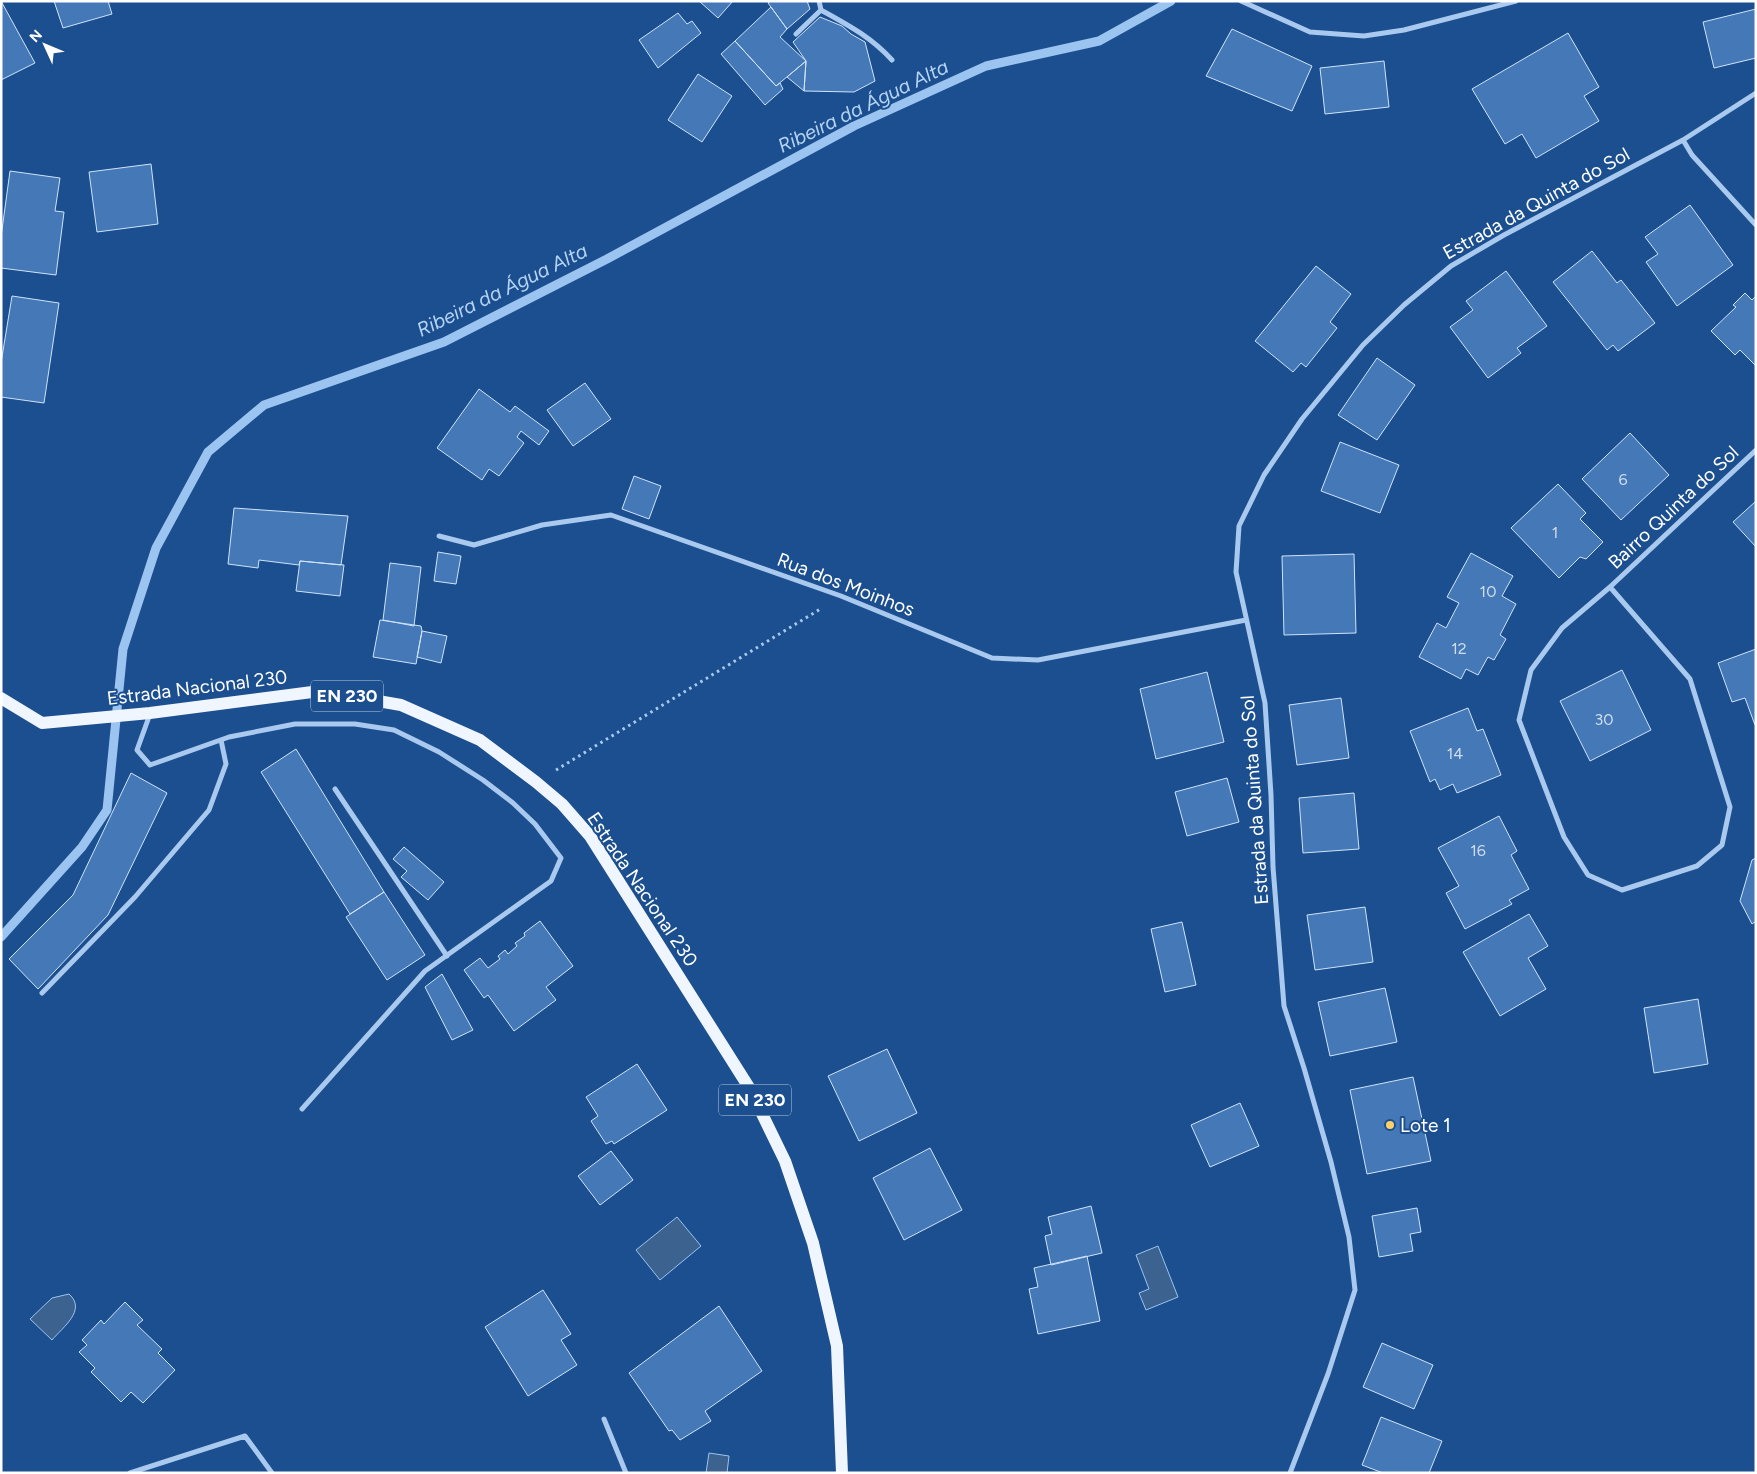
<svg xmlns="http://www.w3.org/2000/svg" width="1757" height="1474" font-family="Figtree,sans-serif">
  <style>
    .water { fill: #3c6290; stroke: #9cc4f0 }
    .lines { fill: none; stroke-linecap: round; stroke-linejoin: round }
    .stream { stroke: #9cc4f0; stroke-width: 9 }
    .building { fill: #4478b7; stroke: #cfe3fa }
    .path { stroke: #a9c9ee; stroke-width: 3; stroke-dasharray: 2.5 4; stroke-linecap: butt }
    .minor { stroke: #a9c9ee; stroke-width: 5 }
    .primary { stroke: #f0f6ff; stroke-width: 12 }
    .poi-dot { fill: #ffd166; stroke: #1b4f8f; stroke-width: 2 }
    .labels { text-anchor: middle; stroke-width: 4; stroke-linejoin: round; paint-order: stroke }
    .number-label { font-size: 16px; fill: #d0dded }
    .shield { fill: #1b4f8f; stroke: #bbcadd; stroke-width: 1 }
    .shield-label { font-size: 18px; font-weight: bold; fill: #fff }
    .street-label { font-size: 19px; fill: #fff; stroke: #1b4f8f }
    .poi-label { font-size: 19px; fill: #fff; stroke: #1b4f8f; text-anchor: start }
    .water-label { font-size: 20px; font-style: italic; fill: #b5d3f5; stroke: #1b4f8f }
  </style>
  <rect width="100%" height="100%" fill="#1b4f8f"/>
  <path class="water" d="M677,1217l24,29 -41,34 -24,-30z
    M1158,1246l20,51 -32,13 -7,-17 10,-4 -13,-34z
    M69,1294c18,16 -6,33 -17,46l-22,-21 22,-21z
    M709,1453l20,3 -2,17h-21z"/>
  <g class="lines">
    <path class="stream" d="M1,937l81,-90 25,-37 16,-161 33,-101 52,-96 56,-47 180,-63 163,-83 247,-133 132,-60 113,-25 72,-40"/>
  </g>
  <path class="building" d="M1,1l34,62 -34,17z
    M54,1h54l4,13 -49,14z
    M699,1h34l-15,17z
    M771,1h36l3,8 -23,20 -19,-26z
    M771,7l16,22 -7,8 26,24 -30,25 -41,-45z
    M1756,9v49l-42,10 -11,-46z
    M678,13l9,11 5,-3 9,12 -43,35 -19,-28z
    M820,17l22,9 9,8 14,8 10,39 -21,11 -50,-1 2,-30 -13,-19z
    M1232,29l80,37 -20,45 -86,-35z
    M1568,33l31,54 -15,9 15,25 -63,37 -14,-24 -17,10 -33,-55z
    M735,41l41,45 4,-3 3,6 -18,16 -44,-51z
    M806,61l-2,30 -17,-14z
    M1384,61l5,46 -64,7 -5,-46z
    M698,74l34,22 -30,46 -34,-22z
    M151,164l7,60 -61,8 -8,-60z
    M10,171l50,7 -5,33 9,1 -8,63 -55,-7v-31z
    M1690,205l43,60 -56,41 -31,-44 12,-8 -13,-17z
    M1592,251l25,32 4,-3 34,43 -37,28 -5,-6 -6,5 -54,-68z
    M1316,266l35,28 -21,28 7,6 -31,39 -5,-4 -8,9 -38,-31z
    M1506,271l41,55 -30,22 4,5 -33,25 -38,-51 23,-17 -7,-9z
    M1745,293l7,7 4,-4v70l-16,-16 -5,5 -24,-24 25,-24 -3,-2z
    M12,296l47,7 -15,100 -43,-6v-34z
    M1377,358l38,27 -38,55 -39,-25z
    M585,383l26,36 -38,27 -26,-36z
    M479,389l31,23 5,-6 34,25 -10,14 -18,-14 -4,6 7,6 -25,33 -10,-7 -7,11 -45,-32z
    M1630,433l39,42 -48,45 -39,-41z
    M1340,442l59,23 -19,48 -59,-22z
    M634,476l27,10 -12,33 -27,-10z
    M1558,484l28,29 -6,6 23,23 -17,17 -6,-2 -21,21 -48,-50z
    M1756,501v46l-23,-25z
    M234,508l114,8 -7,49 -41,-4 -1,4 -40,-5 -1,8 -30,-4z
    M438,552l23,4 -5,28 -22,-3z
    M1471,553l42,23 -11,20 14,8 -16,31 6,4 -12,21 -6,-3 -10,18 -12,-6 -5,10 -42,-22 18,-34 9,5 13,-25 -12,-6z
    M1354,554l2,79 -72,2 -2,-79z
    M300,561l44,4 -4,31 -44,-5z
    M390,563l31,4 -7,59 -31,-6z
    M380,620l41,6 1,5 -6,33 -43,-7z
    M422,631l25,5 -6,27 -24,-6z
    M1756,649v76h-1l-10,-27 -13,4 -14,-39z
    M1622,670l29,60 -61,31 -30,-60z
    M1207,672l17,70 -68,17 -16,-70z
    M1341,698l8,60 -52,7 -8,-60z
    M1468,708l9,23 6,-2 18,46 -44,18 -4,-9 -13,6 -5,-11 -5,3 -20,-51z
    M296,749l88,143 -34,22 -89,-142z
    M131,773l36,20 -59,122 -70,74 -29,-30 64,-64z
    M1227,778l12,44 -52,14 -12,-44z
    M1354,793l5,56 -56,4 -4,-55z
    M1499,816l18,35 -6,4 18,34 -20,11 3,4 -47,25 -19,-36 13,-7 -21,-38z
    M404,847l40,35 -16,18 -27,-23 6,-6 -14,-12z
    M1756,858v63l-4,3 -12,-23 12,-41z
    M384,892l41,63 -38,25 -41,-63z
    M1365,907l8,55 -58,8 -8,-55z
    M1529,914l19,32 -20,12 18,31 -46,27 -37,-64z
    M540,921l33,45 -27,21 10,13 -42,31 -26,-36 -4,3 -20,-28 16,-12 8,10 12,-9 -2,-3 7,-6 3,4 9,-8 -2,-3 10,-7 -1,-3z
    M1182,922l14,63 -31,7 -14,-63z
    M442,974l31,56 -21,10 -27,-53z
    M1385,988l12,54 -67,14 -12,-54z
    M1698,999l10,65 -54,9 -10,-65z
    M887,1049l30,64 -58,28 -31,-65z
    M637,1064l30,46 -53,34 -2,-3 -6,3 -15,-23 7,-5 -12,-19z
    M1413,1077l18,84 -64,13 -17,-84z
    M1240,1103l19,43 -49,21 -19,-42z
    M930,1148l32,62 -58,30 -31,-62z
    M611,1151l22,29 -33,25 -22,-29z
    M1091,1206l11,47 -51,12 -6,-29 7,-2 -4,-17z
    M1417,1208l4,24 -11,2 3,17 -34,6 -7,-41z
    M1087,1256l13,65 -62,13 -9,-45 9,-2 -4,-19z
    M543,1290l28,44 -10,6 16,25 -49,31 -43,-69z
    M125,1302l18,18 -6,5 25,24 -4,4 17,17 -32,33 -12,-11 -10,10 -30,-30 4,-4 -16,-16 8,-7 -5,-5 19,-20 3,4z
    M719,1306l43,65 -57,40 6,10 -31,19 -8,-10 -3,1 -40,-58z
    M1382,1343l51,22 -19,44 -51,-22z
    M1381,1417l61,24 -13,32h-46l-21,-8z"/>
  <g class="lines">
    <path class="path" d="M556,770l266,-162"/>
    <path class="minor" d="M1241,1l69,31 54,4 40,-6 112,-29
      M821,10c27,15 50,27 71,50
      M796,34l25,-24 -2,-9
      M1683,140l9,15 64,70
      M439,536l35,9 68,-20 69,-10 230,81 151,62 46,2 208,-40
      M1610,587l80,92 40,128 -8,38 -25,21 -75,24 -34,-15 -24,-38 -45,-117 12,-50 31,-42 48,-41 146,-137
      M150,714l-13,36 13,15 79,-28 66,-13h60l39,6 45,22 44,28 30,23 22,21 26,34 -10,23 -126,90 -123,138
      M335,789l112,167
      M42,993l93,-96 74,-87 17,-46 -5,-24
      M604,1419l22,54
      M130,1473l115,-37 27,37
      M1290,1473l38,-99 27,-84 -6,-53 -18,-75 -27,-94 -20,-62 -11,-139 -2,-72 -6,-92 -29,-131 3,-46 25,-51 38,-56 61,-74 41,-40 47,-39 53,-31 179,-95 73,-47"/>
    <path class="primary" d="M1,698l41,25 108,-10 170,-22 81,14 79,35 56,42 26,22 28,32 160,253 35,72 28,82 24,103 5,127"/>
  </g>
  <circle class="poi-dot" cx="1390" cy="1125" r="5"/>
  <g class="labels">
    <g class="number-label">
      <text x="1623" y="485">6</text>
      <text x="1555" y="538">1</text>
      <text x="1488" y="597">10</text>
      <text x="1459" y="654">12</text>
      <text x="1604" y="725">30</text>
      <text x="1455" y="759">14</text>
      <text x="1478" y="856">16</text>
    </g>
    <g class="shield">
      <rect x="311" y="680.5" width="72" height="31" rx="4"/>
      <rect x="719" y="1084.5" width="72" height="31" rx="4"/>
    </g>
    <g class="shield-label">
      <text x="347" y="702">EN 230</text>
      <text x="755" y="1106">EN 230</text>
    </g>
    <g class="street-label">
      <text transform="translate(1536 203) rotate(-29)" y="7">Estrada da Quinta do Sol</text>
      <text transform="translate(1673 507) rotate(-43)" y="7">Bairro Quinta do Sol</text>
      <text transform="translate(846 584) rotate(21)" y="7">Rua dos Moinhos</text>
      <text transform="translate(197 687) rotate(-7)" y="7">Estrada Nacional 230</text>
      <text transform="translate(1254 800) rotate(-94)" y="7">Estrada da Quinta do Sol</text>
      <text transform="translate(643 889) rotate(56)" y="7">Estrada Nacional 230</text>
    </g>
    <g class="poi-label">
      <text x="1400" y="1132">Lote 1</text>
    </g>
    <g class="water-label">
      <text transform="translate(863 106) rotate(-26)" y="7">Ribeira da Água Alta</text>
      <text transform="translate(502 290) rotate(-26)" y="7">Ribeira da Água Alta</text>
    </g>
  </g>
  <rect width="1757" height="1474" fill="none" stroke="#ffffff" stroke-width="5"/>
  <g transform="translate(45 45) rotate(314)" stroke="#1b4f8f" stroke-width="4" paint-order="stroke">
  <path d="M0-4L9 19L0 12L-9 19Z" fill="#ffffff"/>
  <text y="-8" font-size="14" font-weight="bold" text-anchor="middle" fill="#ffffff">N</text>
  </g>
</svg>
